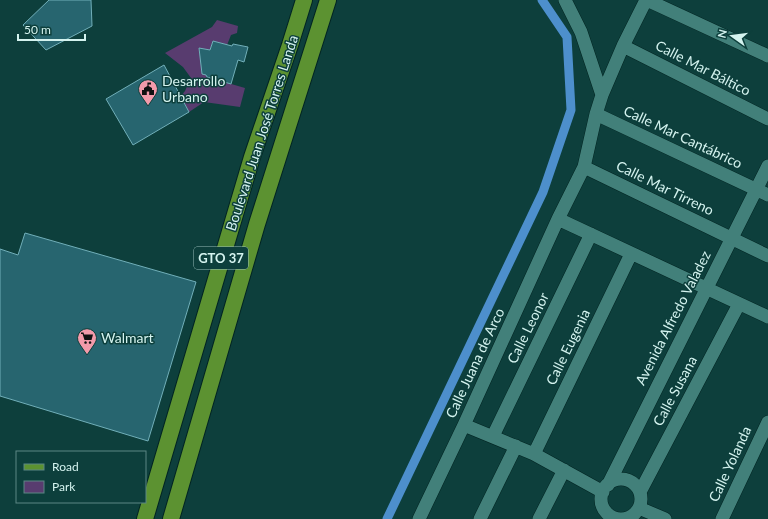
<svg xmlns="http://www.w3.org/2000/svg" width="768" height="519" font-family="Lato,sans-serif">
  <style>
    .green { fill: #583c6f }
    .lines { fill: none; stroke-linecap: round; stroke-linejoin: round }
    .canal { stroke: #4d8fcc; stroke-width: 9 }
    .building { fill: #27656f; stroke: #71afb9 }
    .minor-casing { stroke: #022422; stroke-width: 14 }
    .major-casing { stroke: #022422; stroke-width: 18 }
    .minor { stroke: #42807a; stroke-width: 13 }
    .major { stroke: #5c9231; stroke-width: 16 }
    .labels { text-anchor: middle; stroke-width: 3; stroke-linejoin: round; paint-order: stroke }
    .shield { fill: #0d3f3c; stroke: #98bdb9; stroke-width: 1 }
    .shield-label { font-size: 13px; font-weight: bold; fill: #d4f3ef }
    .street-label { font-size: 14px; fill: #d4f3ef; stroke: #0d3f3c }
    .poi-label { font-size: 14px; fill: #d4f3ef; stroke: #0d3f3c; text-anchor: start }
  </style>
  <rect width="100%" height="100%" fill="#0d3f3c"/>
  <path class="green" d="M217,20l21,6 -1,7 -6,2 -4,10 -14,-4 -3,9 -11,-1 3,18 5,10 38,11 -5,19 -36,-5 -15,10 -8,-16 4,-5 6,-13 -8,-11 -18,-14 47,-26z"/>
  <g class="lines">
    <path class="canal" d="M387,519l156,-327 28,-82 -4,-73 -25,-37"/>
  </g>
  <path class="building" d="M49,0h42l1,26 -46,24 -23,-25z
    M213,41l19,5 1,-2 15,3 -4,15 -6,-2 -7,24 -24,-7 -1,-2 -4,-1 -3,-26 11,2z
    M164,65l25,47 -56,33 -27,-46z
    M25,233l171,49 -48,159 -148,-45v-147l18,6z"/>
  <g class="lines">
    <defs>
      <path id="minor" d="M565,0l16,32 21,63
        M647,0l121,56
        M623,46l145,73
        M596,114l172,81
        M584,167l184,89
        M558,219l210,98
        M464,425l70,29 69,38
        M493,436l98,-202
        M534,454l97,-200
        M601 499a20 20 0 1 1 40 0a20 20 0 1 1-40 0Z
        M608,485l160,-319
        M640,492l99,-188
        M639,508l26,11
        M419,519l45,-94 94,-206 26,-52 12,-53 6,-19 21,-49 23,-46
        M480,519l36,-73
        M539,519l25,-49
        M722,519l46,-97"/>
      <path id="major" d="M145,519l107,-362 38,-112 14,-45
        M171,519l86,-295 71,-224"/>
    </defs>
    <use href="#minor" class="minor-casing"/>
    <use href="#major" class="major-casing"/>
    <use href="#minor" class="minor"/>
    <use href="#major" class="major"/>
  </g>
  <defs>
    <symbol id="civic-pin" viewBox="-11 -11 22 30"><path d="M0 17L-7.5 6A9.5 9.5 0 1 1 7.5 6Z" fill="#f39aaa" stroke="#0d3f3c"/><path d="M-.6-6.5H3V-4.5H.6V-3L4-1V1h2V6H-6V1h2V-1L-.6-3ZM-1.2 2.5V6h2.4V2.5Z" fill="#111"/></symbol>
    <symbol id="supermarket-pin" viewBox="-11 -11 22 30"><path d="M0 17L-7.5 6A9.5 9.5 0 1 1 7.5 6Z" fill="#f39aaa" stroke="#0d3f3c"/><path d="M-6-5.5h2.5l.6 2H6L4.5 2H-2.5L-4.4-4H-6ZM-1.5 3.2a1.3 1.3 0 1 0 .1 0ZM3 3.2a1.3 1.3 0 1 0 .1 0Z" fill="#111"/></symbol>
  </defs>
  <g fill-rule="evenodd">
    <use href="#civic-pin" x="137" y="78" width="22" height="30"/>
    <use href="#supermarket-pin" x="76" y="327" width="22" height="30"/>
  </g>
  <g class="labels">
    <rect class="shield" x="194" y="247" width="54" height="22" rx="3"/>
    <g class="shield-label">
      <text x="221" y="263">GTO 37</text>
    </g>
    <g class="street-label">
      <text transform="translate(703 68) rotate(27)" y="5">Calle Mar Báltico</text>
      <text transform="translate(262 133) rotate(-72)" y="5">Boulevard Juan José Torres Landa</text>
      <text transform="translate(683 137) rotate(25)" y="5">Calle Mar Cantábrico</text>
      <text transform="translate(665 188) rotate(26)" y="5">Calle Mar Tirreno</text>
      <text transform="translate(673 318) rotate(-63)" y="5">Avenida Alfredo Valadez</text>
      <text transform="translate(528 328) rotate(-64)" y="5">Calle Leonor</text>
      <text transform="translate(568 347) rotate(-64)" y="5">Calle Eugenia</text>
      <text transform="translate(475 363) rotate(-65)" y="5">Calle Juana de Arco</text>
      <text transform="translate(675 391) rotate(-62)" y="5">Calle Susana</text>
      <text transform="translate(730 464) rotate(-65)" y="5">Calle Yolanda</text>
    </g>
    <g class="poi-label">
      <text x="162" y="86">Desarrollo<tspan x="162" dy="16">Urbano</tspan></text>
      <text x="101" y="343">Walmart</text>
    </g>
  </g>
  <rect x="16" y="451" width="130" height="52" fill="#0d3f3c" stroke="#5d8784"/>
  <rect x="24" y="464" width="20" height="6" fill="#5c9231" stroke="#5d8784"/>
  <text x="52" y="471" font-size="12" fill="#d4f3ef">Road</text>
  <rect x="24" y="481" width="20" height="12" fill="#583c6f" stroke="#5d8784"/>
  <text x="52" y="491" font-size="12" fill="#d4f3ef">Park</text>
  <g transform="translate(732 36) rotate(284)" stroke="#0d3f3c" stroke-width="3" paint-order="stroke">
  <path d="M0-3L7 15L0 10L-7 15Z" fill="#d4f3ef"/>
  <text y="-6" font-size="11" font-weight="bold" text-anchor="middle" fill="#d4f3ef">N</text>
  </g>
  <path d="M18 34v6h67v-6" fill="none" stroke="#d4f3ef" stroke-width="2"/>
  <text x="24" y="34" font-size="12" fill="#d4f3ef" stroke="#0d3f3c" stroke-width="3" paint-order="stroke">50 m</text>
</svg>
